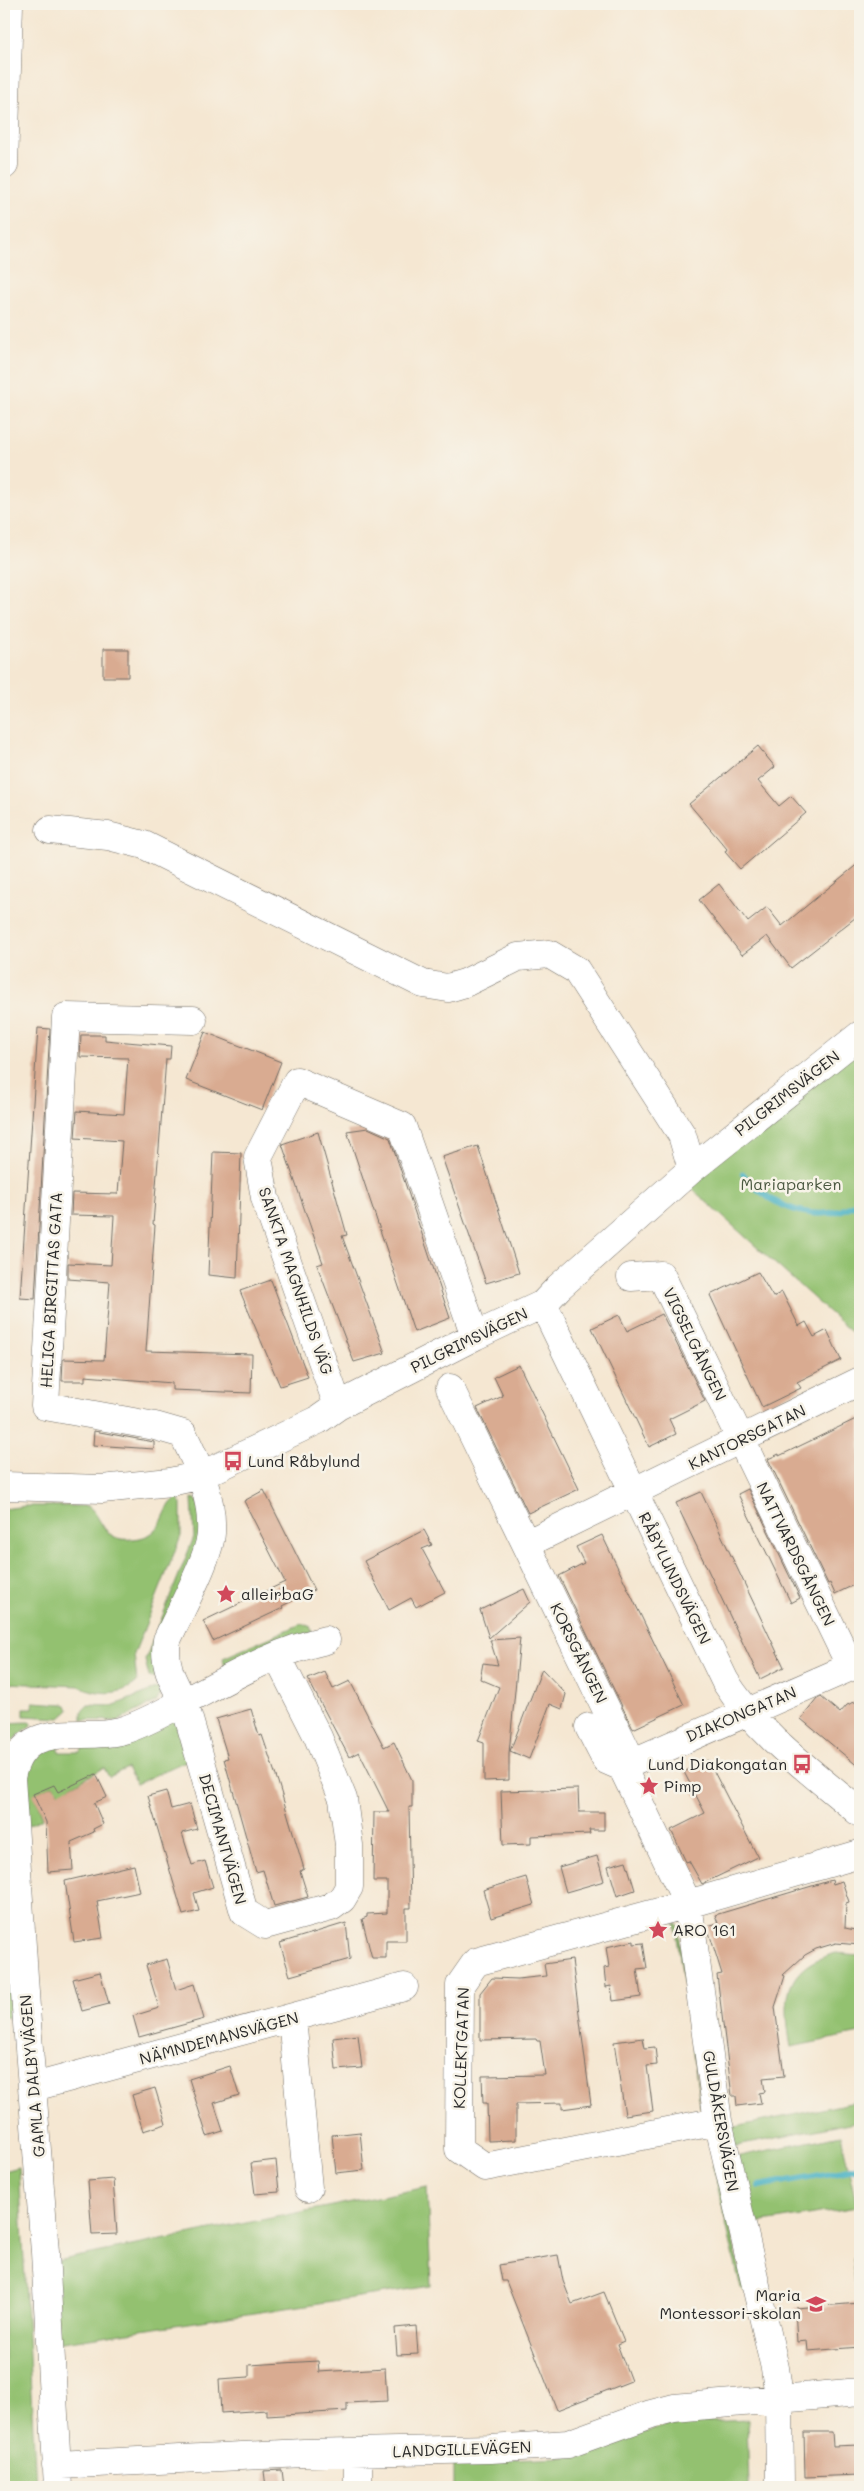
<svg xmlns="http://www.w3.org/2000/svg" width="864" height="2491" font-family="Mali,sans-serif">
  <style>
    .green { fill: #93c170; stroke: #5f764e }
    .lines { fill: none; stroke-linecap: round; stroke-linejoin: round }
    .stream { stroke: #45b0c3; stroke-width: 6 }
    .building { fill: #d9ab91 }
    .minor-casing { stroke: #726d65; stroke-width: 29 }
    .major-casing { stroke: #726d65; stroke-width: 29 }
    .minor { stroke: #fff; stroke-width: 28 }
    .major { stroke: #fff; stroke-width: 28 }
    .labels { text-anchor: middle; stroke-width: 5; stroke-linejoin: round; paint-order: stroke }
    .street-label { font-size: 16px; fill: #2b2b2b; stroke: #f7f3e8 }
    .park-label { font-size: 16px; fill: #4a5840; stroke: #f7f3e8 }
    .poi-label { font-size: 16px; fill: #2b2b2b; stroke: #f7f3e8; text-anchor: start }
  </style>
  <rect width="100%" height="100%" fill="#f7f3e8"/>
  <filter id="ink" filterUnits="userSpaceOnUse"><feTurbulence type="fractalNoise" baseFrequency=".02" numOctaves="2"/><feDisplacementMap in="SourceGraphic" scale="10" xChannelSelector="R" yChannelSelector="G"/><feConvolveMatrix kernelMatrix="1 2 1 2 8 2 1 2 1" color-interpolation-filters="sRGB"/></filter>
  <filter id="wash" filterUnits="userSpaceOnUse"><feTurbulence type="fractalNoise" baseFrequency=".0096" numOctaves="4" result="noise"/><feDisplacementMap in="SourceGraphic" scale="20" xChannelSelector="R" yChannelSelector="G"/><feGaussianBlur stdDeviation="1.12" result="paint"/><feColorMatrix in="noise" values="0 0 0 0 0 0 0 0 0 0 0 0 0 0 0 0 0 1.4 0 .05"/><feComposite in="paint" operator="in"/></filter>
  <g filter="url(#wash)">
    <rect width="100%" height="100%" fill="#f5e7d2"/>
    <path class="green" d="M860,1046v294l-179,-161z
      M179,1497l2,7v32l-47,118 3,28c-15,14 -40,13 -57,4l-76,-3v-174l21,-3h63c10,7 12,20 22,28 6,5 14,6 22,5 37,-2 27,-33 47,-42z
      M192,1498l4,1 9,19 -45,156 -7,4 -4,-1 -4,-17 49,-123z
      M301,1624l9,2 2,7 -86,33 -2,-2 -1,-6z
      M158,1688l4,3 -5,10 -39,20 -36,-1v-9l6,-6 24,1z
      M33,1702l31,2 3,1 2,5 -9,8 -36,-2v-8h9z
      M172,1715l8,8 10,36 -54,25 -9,-16 -18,9 -5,-9 -35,19 6,12 -10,4 -11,-18 -20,9 9,24 -21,10 -2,-49 8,-20 31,-17v10h21l6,-10z
      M29,1722l3,2 -20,17 -8,12v-30z
      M4,1897l8,119 -3,2 -5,-2z
      M675,1922l3,2 23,187z
      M836,1953l24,2v78l-69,14c-8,-46 -9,-80 45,-94z
      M860,2101v20l-128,26 -2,-19z
      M841,2135l16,72 -106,17 -16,-67z
      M715,2161l30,131 -4,-3 -28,-123z
      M19,2167l17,320h-32v-316z
      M427,2187l4,99 -381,58 -4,-81z
      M860,2253v33l-5,1 -3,-29z
      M747,2420l2,67h-295v-26l110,-4 102,-31 38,-4z"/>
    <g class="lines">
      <path class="stream" d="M743,1174c27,34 78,54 117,27
        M759,2186l101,-18"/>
    </g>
    <g id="blocks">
      <path class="building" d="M103,649h25v28h-25z
        M758,746l17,21 -17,14 21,25 12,-10 15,17 -66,56 -15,-17 2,-3 -38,-45z
        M860,862v52l-69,54 -24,-32 -25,19 -43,-55 20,-16 29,38 19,-15 15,19z
        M38,1028l12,1 -15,270 -15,-1z
        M205,1032l76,30 -19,48 -76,-30z
        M81,1035h24v5l66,6 -1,13h-4l-13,165 2,1 -9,126 106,3 -1,39 -79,-3v-7l-87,-7v5h-23l1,-22 41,1 6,-78 -42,-3v-16l43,2 3,-49 -43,-1 1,-22 46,1 4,-53 -47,-3 2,-27 47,3 4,-56 -48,-1z
        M368,1128l22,10 60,180 -36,14 -67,-201z
        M318,1132l29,103 -5,1 43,117 -31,9 -37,-97 6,-2 -41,-119z
        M478,1146l41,127 -33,10 -44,-126z
        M213,1152l28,1 -4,125 -29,-3z
        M758,1272l15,25 9,-5 17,34 7,-4 8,15 13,-7 14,30 -44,22 4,6 -39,19 -52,-112z
        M271,1280l37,97 -28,9 -40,-95z
        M662,1314l43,87 -36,18 7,15 -27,13 -57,-119 27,-13 8,16z
        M519,1365l60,124 -51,24 -51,-105 26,-12 -9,-19z
        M860,1417v165l-25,12 -5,-11 -2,1 -60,-125 11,-5v2z
        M94,1431l60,11v7l-61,-4z
        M748,1489l52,109 -9,5 -53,-109z
        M264,1490l50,100 -32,16 1,2 -70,33 -10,-20 82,-39 -41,-81z
        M701,1492l83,175 -24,12 -84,-176z
        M424,1530l8,15 -10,4 23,43 -29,15 -5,-9 -22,12 -25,-49z
        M602,1535l82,170 -51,24 -74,-153 25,-13 -8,-16z
        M524,1589l6,13 -41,36 -9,-28z
        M520,1638l-11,115v27l-25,1v-38l-6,-2 21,-54 -19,-8 3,-16 15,2 -8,-25z
        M542,1669l24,25 -4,15 -12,-5 -21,55 -19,-8z
        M325,1672l8,17 17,-8 34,66 10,-5 18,38v27h-3l2,101h-5v33h-20v17h-14l-10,-39 5,-2v-3l20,-1v-32h-14l1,-69h15l-30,-60 -10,5 -41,-78z
        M821,1697l19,16 7,-8 13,-5v68l-59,-49 16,-20z
        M251,1709l8,27 3,-1 16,47 26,87 -4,2 8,26 -34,9 -11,-36 -7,2 -32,-113 4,-1 -12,-39z
        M708,1760l50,97 -56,27 -13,-23 -3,1 -15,-32 34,-17 -21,-41z
        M96,1774l11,23 -13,6 9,21 -10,5 1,3 -23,10 2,28 -25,2 -2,-50 -13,-28 21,-9 4,7z
        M578,1789l1,23h25v18h-15l1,4 -59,2v8l-28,1 -2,-54z
        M166,1791l5,18 19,-5 7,25 -15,4 10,32 13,-4 8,26 -19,6 5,18 -16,4 -35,-119z
        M597,1856l7,25 -38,11 -7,-25z
        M626,1861l9,29 -18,6 -9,-30z
        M134,1865l6,27 -43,9 6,37 -29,4 -9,-61z
        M526,1877l8,28 -43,13 -8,-28z
        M832,1880l1,4 9,-3 7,21 -3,1 -1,25 15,3v14l-24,-2 -20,6 -11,6 -22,20 2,1 -10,31 9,69 -21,2 2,14 -6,1 2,10 -24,3 -1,-10h-4l-15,-121 5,-1 -15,-48 11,-3 -3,-8z
        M346,1923l4,36 -60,17 -10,-33z
        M634,1941v3l9,-1 4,25 -10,1 4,28 -28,4 -2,-15 -5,1 -2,-19 5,-1 -3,-20z
        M167,1959l9,31 18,-6 10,35 -65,18 -6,-21 26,-8 -13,-43z
        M572,1960l19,145 -29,4v-6l-46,1v36l-28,1 -1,-38h-4l-1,-27 63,-1 -5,-34h-3l-1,-2 -56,1v-47l12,-15 26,1 28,-3 -2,-12z
        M100,1972l9,32 -27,7 -9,-32z
        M358,2035l4,33 -26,2 -3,-32z
        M643,2038l2,10 10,-1 2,18 -10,1 6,45 -28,4 -11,-73z
        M230,2066l9,29 -25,8 9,28 -16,5 -18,-57z
        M155,2088l11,36 -23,7 -11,-36z
        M360,2132l4,38 -28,3 -4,-38z
        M276,2160l3,32 -24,2 -4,-31z
        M113,2179l4,55 -25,1 -4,-54z
        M558,2255l5,26 9,23 32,-12 20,49 -7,3 14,37 -74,29 -51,-129h-4l-3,-16z
        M860,2303v44l-52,4 -1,-10 -10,1 -2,-34z
        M416,2326l2,28 -21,1 -2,-27z
        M318,2361l1,11 66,-4 2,33 -40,2v8l-80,5v-6l-46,3 -2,-34 30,-2v-12z
        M804,2432h28l1,14 27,-1v30l-55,2z
        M282,2470l2,17h-18l-2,-16z"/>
    </g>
  </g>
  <g filter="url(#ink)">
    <use href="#blocks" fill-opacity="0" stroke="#726d65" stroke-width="1"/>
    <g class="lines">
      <defs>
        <path id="minor" d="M50,830l58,6 36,9 279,139 25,4 17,-5 53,-26 31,-3 27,16 106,165 10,34
          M631,1277l30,-2 190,392
          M543,1304l182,377c34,54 88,92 135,132
          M450,1388l182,374
          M338,1406l-73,-208 -7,-41 39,-76 105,45 73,210
          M4,1486l98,3 68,-7 32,-7 116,-55 20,-14 137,-70 68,-32 16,-17 133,-118 168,-134
          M526,1544l334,-163
          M277,1656l41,81 25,62 6,46v42l-7,12 -11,8 -66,18 -21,-13 -60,-210c46,-24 92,-51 142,-62
          M589,1727l17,33 16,7
          M622,1767l66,137 30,217 57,247 4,29 1,90
          M622,1767l238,-104
          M292,2018l16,170
          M34,2087l370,-100
          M718,2121l-233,46 -26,-18 1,-164 16,-23 212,-58 172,-50
          M56,2465l248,-12 187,-4 77,-5 83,-30 23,-6 186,-16
          M58,2487l-13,-235 -18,-229 -16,-245c11,-61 68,-37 109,-47 23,-6 43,-19 64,-29 -12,-21 -21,-38 -17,-62 11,-25 43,-83 44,-107 2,-36 -13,-68 -28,-99l-28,-8 -110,-20 21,-389 127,3
          M358,2487v-34"/>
        <path id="major" d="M4,165l5,-161"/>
      </defs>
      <use href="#minor" class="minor-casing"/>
      <use href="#major" class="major-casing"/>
      <use href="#minor" class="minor"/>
      <use href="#major" class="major"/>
    </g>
  </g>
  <defs>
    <symbol id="bus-bare" viewBox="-9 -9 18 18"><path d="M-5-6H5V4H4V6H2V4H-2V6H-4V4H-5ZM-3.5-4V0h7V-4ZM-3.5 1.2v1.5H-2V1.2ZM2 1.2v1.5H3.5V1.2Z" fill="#d1495b" stroke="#f7f3e8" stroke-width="2.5" paint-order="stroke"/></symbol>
    <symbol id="sight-bare" viewBox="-9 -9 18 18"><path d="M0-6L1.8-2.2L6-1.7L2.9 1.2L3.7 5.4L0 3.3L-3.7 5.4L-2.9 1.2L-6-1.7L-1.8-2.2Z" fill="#d1495b" stroke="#f7f3e8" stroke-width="2.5" paint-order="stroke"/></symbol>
    <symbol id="school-bare" viewBox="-9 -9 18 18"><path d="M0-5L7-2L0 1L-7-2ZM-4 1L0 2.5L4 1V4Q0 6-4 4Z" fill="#d1495b" stroke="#f7f3e8" stroke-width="2.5" paint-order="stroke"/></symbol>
  </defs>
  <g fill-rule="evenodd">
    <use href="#bus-bare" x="219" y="1447" width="28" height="28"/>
    <use href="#sight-bare" x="212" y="1580" width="28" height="28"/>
    <use href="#bus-bare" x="788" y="1750" width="28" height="28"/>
    <use href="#sight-bare" x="635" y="1772" width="28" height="28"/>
    <use href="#sight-bare" x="644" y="1916" width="28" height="28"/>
    <use href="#school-bare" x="802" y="2290" width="28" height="28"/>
  </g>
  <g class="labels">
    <g class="street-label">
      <text transform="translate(787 1093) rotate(-38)" y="6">PILGRIMSVÄGEN</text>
      <text transform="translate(296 1281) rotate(71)" y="6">SANKTA MAGNHILDS VÄG</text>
      <text transform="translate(51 1290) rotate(-87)" y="6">HELIGA BIRGITTAS GATA</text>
      <text transform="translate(469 1340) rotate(-26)" y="6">PILGRIMSVÄGEN</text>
      <text transform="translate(695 1344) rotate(64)" y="6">VIGSELGÅNGEN</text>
      <text transform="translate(747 1437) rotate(-26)" y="6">KANTORSGATAN</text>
      <text transform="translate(796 1554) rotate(64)" y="6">NATTVARDSGÅNGEN</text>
      <text transform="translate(675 1578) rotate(64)" y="6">RÅBYLUNDSVÄGEN</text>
      <text transform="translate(579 1653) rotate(64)" y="6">KORSGÅNGEN</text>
      <text transform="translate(741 1714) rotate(-23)" y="6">DIAKONGATAN</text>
      <text transform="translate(223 1839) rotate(74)" y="6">DECIMANTVÄGEN</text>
      <text transform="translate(219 2038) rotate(-15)" y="6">NÄMNDEMANSVÄGEN</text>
      <text transform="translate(461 2048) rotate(-88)" y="6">KOLLEKTGATAN</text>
      <text transform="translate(32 2076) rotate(-95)" y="6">GAMLA DALBYVÄGEN</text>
      <text transform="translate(721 2121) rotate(80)" y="6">GULDÅKERSVÄGEN</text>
      <text transform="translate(462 2449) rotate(-2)" y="6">LANDGILLEVÄGEN</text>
    </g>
    <g class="park-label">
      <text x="791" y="1190">Mariaparken</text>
    </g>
    <g class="poi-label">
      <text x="248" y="1467">Lund Råbylund</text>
      <text x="241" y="1600">alleirbaG</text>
      <text x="787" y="1770" text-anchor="end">Lund Diakongatan</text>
      <text x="664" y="1792">Pimp</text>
      <text x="673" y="1936">ARO 161</text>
      <text x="801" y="2301" text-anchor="end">Maria<tspan x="801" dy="18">Montessori-skolan</tspan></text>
    </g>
  </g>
  <rect width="864" height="2491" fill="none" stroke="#f7f3e8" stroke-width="20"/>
</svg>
